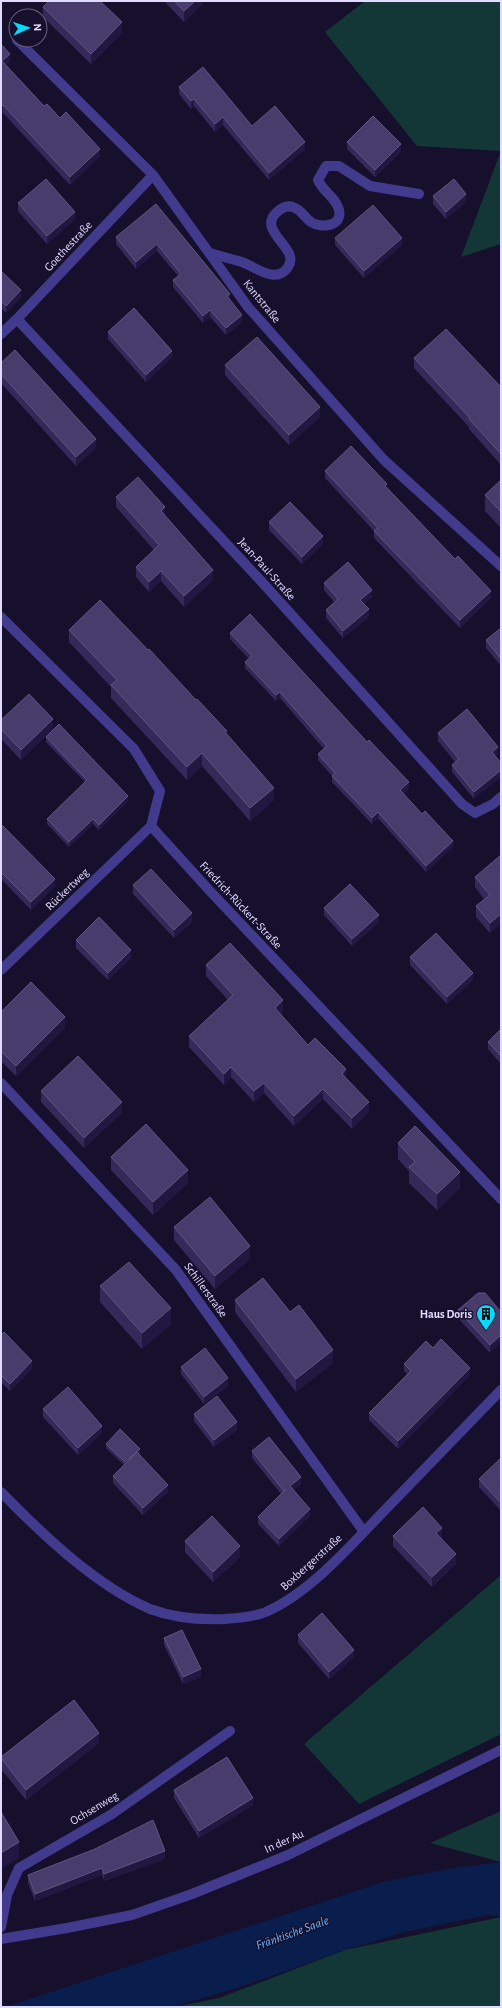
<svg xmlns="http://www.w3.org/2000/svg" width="502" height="2008" font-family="'Alegreya Sans',sans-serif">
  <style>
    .green { fill: #133636 }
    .water { fill: #091e4c }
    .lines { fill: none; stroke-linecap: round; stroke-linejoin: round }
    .service { stroke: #423a8c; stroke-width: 10 }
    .minor { stroke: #423a8c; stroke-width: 10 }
    .wall { fill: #352959 }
    .shaded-wall { fill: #211740 }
    .building { fill: #473c6b; stroke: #605582 }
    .labels { text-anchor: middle; stroke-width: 3; stroke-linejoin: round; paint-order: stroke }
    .street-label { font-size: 12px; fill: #e1dbff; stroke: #17102c }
    .poi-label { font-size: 12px; font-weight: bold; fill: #e1dbff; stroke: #17102c; text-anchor: end }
    .water-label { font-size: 13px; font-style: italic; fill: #69b2ff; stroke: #17102c }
  </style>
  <rect width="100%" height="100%" fill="#17102c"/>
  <path class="green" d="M365,1h136v243l-40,13 40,-106 -84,-5 -92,-114z
    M501,1575v159l-142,70 -55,-60z
    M501,1811v51l-71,-19z
    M501,1917v90h-327l45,-9 126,-48z"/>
  <path class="water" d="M501,1862v54l-14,-1 -82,17 -60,18 -99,35 -74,22h-166l377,-125 64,-13z"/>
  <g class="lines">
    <path class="service" d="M210,253c10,3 21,6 32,9 14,5 34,23 46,5 13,-19 -31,-35 -12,-54 5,-5 12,-9 19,-5 6,2 10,10 16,14 10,7 32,4 28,-12 -3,-13 -16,-18 -21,-30l8,-14h13l31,20 49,8
      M1,1927l6,-32 12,-27 93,-54 118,-83"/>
    <path class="minor" d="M17,40l136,135 95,132 136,153 117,106
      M17,319l244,262 201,223 13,9 18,-9 8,-7
      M1,334l16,-15 136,-144
      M1,617l133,132 26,42 -9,35 58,64 292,309
      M1,970l150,-144
      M1,1083l175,187 188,262
      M1,1492c41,42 94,93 149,117 24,9 50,11 75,10 13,-1 29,-2 41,-7 45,-20 84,-66 118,-101 39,-40 78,-81 117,-121
      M1,1939l66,-11 65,-13 60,-21 96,-39 213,-105"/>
  </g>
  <path class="wall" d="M164,1h41l-21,21z
    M43,7l79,26 -31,31 -48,-47z
    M1,44l9,17 -4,4 38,41 16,12 40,38 -30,29 -67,-72 -2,1z
    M179,87l73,39 53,23 -36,31 -46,-55 -8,7 -21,-26 -3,3 -12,-15z
    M347,142l54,10 -26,25 -28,-28z
    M433,196l33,6 -20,17 -13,-15z
    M18,203l57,16 -28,25 -29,-33z
    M156,204l74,96 12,22 -16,13 -16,-18 -7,6 -30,-36v-7l5,-4 -21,-25 -21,18 -20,-25v-7z
    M335,238l67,7 -38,33 -29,-33z
    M1,271l20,26 -15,16 -5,-5z
    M108,332l64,26 -26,24 -38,-43z
    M414,358l87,29v78l-32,-36v-2l-55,-59z
    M1,363l95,85 -20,18 -75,-83z
    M225,365l95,52 -31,28 -64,-70z
    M325,471l62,16 104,111 -31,30 -86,-90v-7l-49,-53z
    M501,480v48l-16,-17v-16z
    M116,497l49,19 48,64 -29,27 -23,-26 -12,11 -13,-15v-10l18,-17 -38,-43z
    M269,522l54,22 -21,20 -33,-34z
    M324,583l48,14 -8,7 5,13 -26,21 -17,-20v-8l9,-7 -11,-13z
    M501,628v38l-15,-18v-8z
    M69,630l158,104 47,66 -24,21 -48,-55 -15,14 -76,-82v-11l-42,-45z
    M230,633l137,109 42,46 -6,6 50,53 -27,25 -48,-54 -6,6 -40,-42v-6l-14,-16v-6l6,-5 -44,-51 -4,3 -31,-33v-6l4,-3 -19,-20z
    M1,720l52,9 -32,31 -20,-21z
    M438,733l60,21 -3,2 -21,43 -22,-27v-7l3,-3 -17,-21z
    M46,737l82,64 -29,29 -6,-6 -24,23 -22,-23v-5l38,-37 -39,-40z
    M1,824l54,62 -24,24 -30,-31z
    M501,855l-11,78 -14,-16v-11l8,-7 -9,-12v-10z
    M133,885l59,37 -18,16 -41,-44z
    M324,908l55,14 -27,24 -28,-31z
    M76,940l55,18 -23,22 -32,-32z
    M410,957l63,23 -26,24 -37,-39z
    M206,965l77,46 -3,3 28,31 38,33 23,34 -17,17 -29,-30 -29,27 -30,-33 -10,9 -23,-25 -7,8 -35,-38v-11l39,-36 -22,-24z
    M1,1012l64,15 -49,49 -15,-15z
    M501,1029v35l-13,-15v-7z
    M41,1091l81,22 -38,35 -43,-46z
    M398,1143l62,45 -23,22 -28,-27v-12l-11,-12z
    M111,1157l77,26 -35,32 -42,-45z
    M174,1227l76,32 -35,30 -41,-49z
    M100,1286l71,38 -29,25 -42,-47z
    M235,1300l55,12 43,51 -37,29 -61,-80z
    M458,1310l43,2 -11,41 -32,-35z
    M1,1335l31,34 -22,22 -9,-9z
    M433,1348l37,27 -72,74 -29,-29v-7l38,-39 -3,-3v-7z
    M181,1367l47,19 -24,18 -23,-30z
    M43,1409l59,24 -24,22 -35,-38z
    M194,1414l43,16 -23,17 -20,-26z
    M106,1444l34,8 -1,2 29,38 -25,23 -30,-32v-7l11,-11 -18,-17z
    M252,1451l49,33 -8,6 17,26 -31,30 -21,-22v-7l23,-23 -29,-36z
    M501,1458v53l-22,-24v-8z
    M393,1536l49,2 -1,1 15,25 -24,23 -39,-41z
    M185,1541l55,16 -27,25 -28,-30z
    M298,1635l56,22 -25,22 -31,-36z
    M164,1638l37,39 -18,7 -19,-39z
    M99,1743l-73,57 -25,-31v-11z
    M174,1790l79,15 -54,33 -25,-40z
    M165,1859l-61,22 -2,-6 -67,26 -7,-18v-8z"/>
  <path class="shaded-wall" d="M195,1h10l-21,21v-11z
    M122,22v11l-31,31v-10z
    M10,54v7l-8,8v-8z
    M194,99v7l-3,3v-8z
    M3,105v8l-2,1v-7z
    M223,117v8l-8,7v-8z
    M305,142v7l-36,31v-7z
    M401,144v8l-26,25v-7z
    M100,149v7l-30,29v-8z
    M466,194v8l-20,17v-7z
    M75,212v7l-28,25v-8z
    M402,238v7l-38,33v-7z
    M157,244v7l-21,18v-7z
    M21,290v7l-15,16v-7z
    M230,294v7l-3,-5z
    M210,310v7l-7,6v-7z
    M242,315v7l-16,13v-7z
    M172,351v7l-26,24v-7z
    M320,407v10l-31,28v-10z
    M96,439v9l-20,18v-9z
    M165,507v10l-4,-6z
    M323,536v8l-21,20v-7z
    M213,570v10l-29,27v-11z
    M161,571v10l-12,11v-10z
    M372,590v7l-12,10v-7z
    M491,591v7l-31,30v-8z
    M369,609v8l-26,21v-7z
    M280,692v6l-4,3v-6z
    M53,719v10l-32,31v-10z
    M498,747v7l-6,5v-7z
    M202,753v13l-15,14v-13z
    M501,770v7l-27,22v-7z
    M409,782v6l-9,8v-6z
    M274,788v12l-24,21v-13z
    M128,796v5l-29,29v-5z
    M378,812v6l-6,6v-6z
    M93,819v5l-24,23v-5z
    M453,841v6l-27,25v-6z
    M55,879v7l-24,24v-8z
    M192,913v9l-18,16v-8z
    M501,914v10l-11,9v-10z
    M379,915v7l-27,24v-7z
    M2,921v16l-1,1v-16z
    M131,950v8l-23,22v-7z
    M473,973v7l-26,24v-7z
    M283,1000v11l-8,8v-11z
    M65,1017v10l-49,49v-10z
    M231,1067v10l-7,8v-11z
    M346,1069v11l-4,-6z
    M264,1083v10l-10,9v-11z
    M323,1089v10l-29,27v-10z
    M122,1102v11l-38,35v-10z
    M369,1102v10l-17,17v-11z
    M188,1170v13l-35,32v-13z
    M460,1172v16l-23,22v-16z
    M250,1246v13l-35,30v-13z
    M171,1308v16l-29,25v-16z
    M501,1335v8l-11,10v-8z
    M333,1350v13l-37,29v-13z
    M32,1361v8l-22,22v-7z
    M470,1368v7l-72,74v-8z
    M228,1378v8l-24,18v-7z
    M237,1422v8l-23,17v-7z
    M102,1426v7l-24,22v-7z
    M140,1449v3l-15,14v-4z
    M301,1477v7l-11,10v-8z
    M168,1485v7l-25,23v-7z
    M310,1509v7l-31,30v-7z
    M442,1528v10l-6,6v-11z
    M240,1546v11l-27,25v-10z
    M456,1554v10l-24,23v-10z
    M354,1650v7l-25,22v-7z
    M201,1669v8l-18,7v-7z
    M99,1733v10l-73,57v-10z
    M253,1798v7l-54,33v-7z
    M19,1842v16l-18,11v-16z
    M165,1851v8l-61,22v-7z
    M102,1868v7l-67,26v-7z"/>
  <path class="building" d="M49,1h51l22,21 -31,32 -48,-47z
    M174,1h21l-11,10z
    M1,44l9,10 -8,7 42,45 3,-2 13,14 6,-6 34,37 -30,28 -67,-72 -2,2z
    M203,67l49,59 23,-20 30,36 -36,31 -46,-56 -8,7 -21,-25 -3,2 -12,-14z
    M373,116l28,28 -26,26 -28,-28z
    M46,179l29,33 -28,24 -29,-33z
    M454,179l12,15 -20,18 -13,-16z
    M156,204l74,90 -3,2 15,19 -16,13 -16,-18 -7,6 -30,-36 8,-6 -24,-30 -21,18 -20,-25z
    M373,205l29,33 -38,33 -29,-33z
    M1,271l20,19 -15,16 -5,-5z
    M134,308l38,43 -26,24 -38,-43z
    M446,329l55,58v67l-32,-35 1,-1 -56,-60z
    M257,337l63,70 -31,28 -64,-70z
    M15,350l81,89 -20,18 -75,-83v-11z
    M351,446l36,38 -2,2 70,73 3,-3 33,35 -31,29 -86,-89 4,-3 -53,-57z
    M138,477l27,30 -4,4 52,59 -29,26 -23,-25 -12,11 -13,-15 23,-22 -43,-48z
    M501,480v32l-16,-17z
    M290,502l33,34 -21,21 -33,-35z
    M348,562l24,28 -12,10 9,9 -26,22 -17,-21 12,-11 -14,-16z
    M100,600l48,50 1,-1 47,51 1,-1 30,32 -2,1 49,56 -24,20 -48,-55 -15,14 -76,-82 6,-5 -48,-50z
    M250,614l117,128 2,-2 40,42 -9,8 22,24 3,-3 28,30 -27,25 -48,-54 -6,6 -40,-42 3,-3 -17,-19 9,-8 -47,-54 -4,3 -31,-33 7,-6 -22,-23z
    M501,628v31l-15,-19z
    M29,694l24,25 -32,31 -20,-21v-9z
    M467,709l31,38 -6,5 9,11v7l-27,22 -22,-27 7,-6 -21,-26z
    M59,724l69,72 -29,29 -6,-6 -24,23 -22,-23 40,-39 -41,-43z
    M1,824l54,55 -24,23 -30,-30z
    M501,855v59l-11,9 -14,-17 14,-11 -15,-18z
    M151,869l41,44 -18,17 -41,-45z
    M350,884l29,31 -27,24 -28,-31z
    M99,917l32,33 -23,23 -32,-33z
    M436,933l37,40 -26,24 -37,-40z
    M230,943l53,57 -8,8 33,37 7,-7 31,31 -4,5 27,28 -17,16 -29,-29 -29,27 -30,-33 -10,8 -23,-24 -7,7 -35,-38 44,-41 -27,-30z
    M31,982l34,35 -49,49 -15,-15v-39z
    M501,1029v27l-13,-14z
    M78,1056l44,46 -38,36 -43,-47z
    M146,1124l42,46 -35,32 -42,-45z
    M415,1126l45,46 -23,22 -28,-27 6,-5 -17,-19z
    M210,1197l40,49 -35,30 -41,-49z
    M129,1262l42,46 -29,25 -42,-47z
    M263,1278l27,34 9,-7 34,45 -37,29 -61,-79z
    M478,1293h7l16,19v23l-11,10 -32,-35z
    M4,1332l28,29 -22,23 -9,-9v-40z
    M441,1339l29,29 -72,73 -29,-28 42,-42 -7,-7 22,-23 7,7z
    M205,1348l23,30 -24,19 -23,-30z
    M68,1387l34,39 -24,22 -35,-39z
    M217,1396l20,26 -23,18 -20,-26z
    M120,1429l20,20 -15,13 -19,-18z
    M269,1437l32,40 -11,9 20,23 -31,30 -21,-22 28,-28 -2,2 -32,-40z
    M137,1452l31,33 -25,23 -30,-32z
    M501,1458v45l-22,-24z
    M423,1507l19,21 -6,5 20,21 -24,23 -39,-41z
    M212,1516l28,30 -27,26 -28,-31z
    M322,1613l32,37 -25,22 -31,-37z
    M182,1630l19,39 -18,8 -19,-39z
    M74,1700l25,33 -73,57 -25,-32v-1z
    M227,1757l26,41 -54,33 -25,-41z
    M1,1812l18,30 -18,11z
    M153,1820l12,31 -61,23 -2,-6 -67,26 -7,-19 67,-26z"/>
  <defs>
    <symbol id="building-pin" viewBox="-11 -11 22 30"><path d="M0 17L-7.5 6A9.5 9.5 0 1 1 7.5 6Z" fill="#07daff" stroke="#17102c"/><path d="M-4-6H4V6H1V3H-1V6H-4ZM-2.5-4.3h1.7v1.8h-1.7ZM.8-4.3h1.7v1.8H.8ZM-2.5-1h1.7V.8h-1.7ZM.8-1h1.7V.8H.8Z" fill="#111"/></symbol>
  </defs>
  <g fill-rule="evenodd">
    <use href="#building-pin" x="475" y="1303" width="22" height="30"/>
  </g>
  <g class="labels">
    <g class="street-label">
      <text transform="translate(68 246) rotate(-47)" y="4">Goethestraße</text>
      <text transform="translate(262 301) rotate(51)" y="4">Kantstraße</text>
      <text transform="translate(267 569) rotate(48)" y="4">Jean-Paul-Straße</text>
      <text transform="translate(67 889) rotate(-44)" y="4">Rückertweg</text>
      <text transform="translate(241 905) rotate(47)" y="4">Friedrich-Rückert-Straße</text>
      <text transform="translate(206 1290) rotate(54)" y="4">Schillerstraße</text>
      <text transform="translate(311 1562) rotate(-42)" y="4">Boxbergerstraße</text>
      <text transform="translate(94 1808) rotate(-31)" y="4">Ochsenweg</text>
      <text transform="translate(284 1841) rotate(-24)" y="4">In der Au</text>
    </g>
    <g class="poi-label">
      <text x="472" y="1318">Haus Doris</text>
    </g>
    <g class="water-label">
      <text transform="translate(292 1932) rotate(-20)" y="5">Fränkische Saale</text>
    </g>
  </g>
  <rect width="502" height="2008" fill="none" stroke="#e1dbff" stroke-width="4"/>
  <g transform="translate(28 28) rotate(87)"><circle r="19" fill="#17102c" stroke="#686180"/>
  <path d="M0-3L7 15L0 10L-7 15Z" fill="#07daff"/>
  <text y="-6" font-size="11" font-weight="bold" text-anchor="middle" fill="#e1dbff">N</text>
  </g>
</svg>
